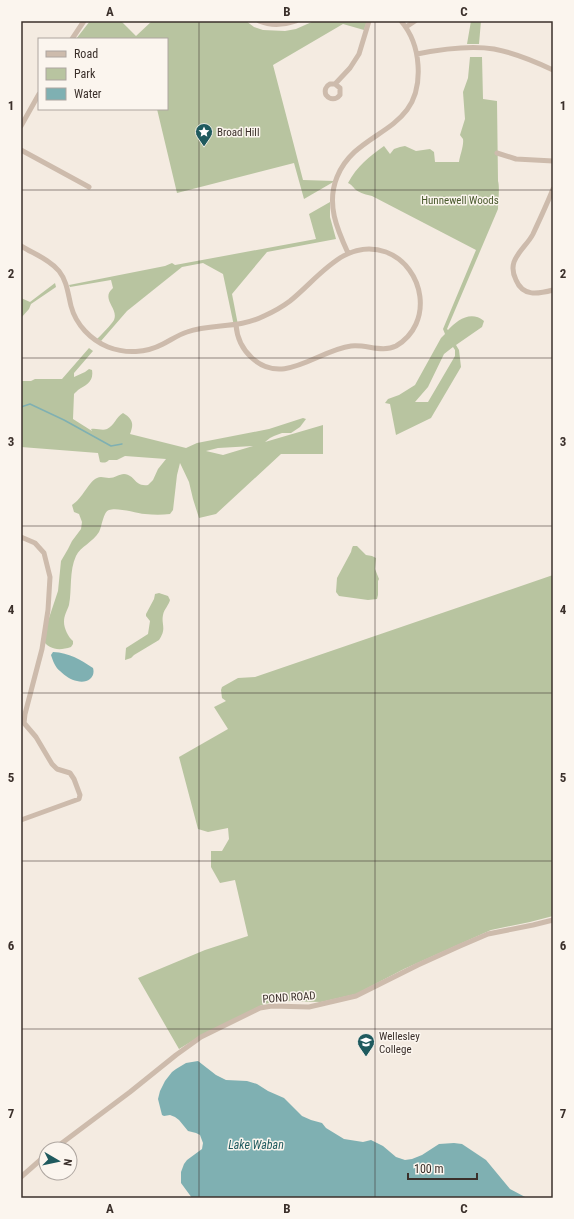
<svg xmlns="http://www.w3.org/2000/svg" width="574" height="1219" font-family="'Roboto Condensed',sans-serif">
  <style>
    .green { fill: #b8c4a0; fill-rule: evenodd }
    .water { fill: #7fb0b2 }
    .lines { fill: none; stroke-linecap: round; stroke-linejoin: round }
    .stream { stroke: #7fb0b2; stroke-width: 1.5 }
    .minor { stroke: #cdbbac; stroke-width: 5 }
    .grid { fill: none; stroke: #3b302b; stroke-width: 1; stroke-opacity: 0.55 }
    .labels { text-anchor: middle; stroke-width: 3; stroke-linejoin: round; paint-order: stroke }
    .poi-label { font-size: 11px; fill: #3b302b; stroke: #fbf5ee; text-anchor: start }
    .park-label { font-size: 11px; fill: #4a5a2e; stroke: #fbf5ee }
    .street-label { font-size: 11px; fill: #3b302b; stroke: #fbf5ee }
    .water-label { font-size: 12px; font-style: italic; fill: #1f5a5e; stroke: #fbf5ee }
    .neatline { fill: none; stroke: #3b302b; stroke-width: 1.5 }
    .grid-label { font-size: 13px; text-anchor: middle; font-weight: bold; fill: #3b302b }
  </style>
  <rect width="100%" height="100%" fill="#f4ebe1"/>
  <path class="green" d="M90,21h31l15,15 16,-15h94l8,6 9,3 22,1 11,-2 18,-8h53l-3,9 -21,-6 -70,41 30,115 32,1 -31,18 -10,-36 -117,30 -20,-84h10v-70h-91z
    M471,21h10l-2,23h-12z
    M470,57h12l1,42 14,2 1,80c2,7 0,20 0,28l-51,120 1,1c9,-10 23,-20 36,-9l-2,6 -26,18 3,5 2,17 -30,51 -35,17 -6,-31 -5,-1 3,-4 11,-4 16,-10 26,-47 4,-4 -2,-5 33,-79 -104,-54c-5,-1 -12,-3 -16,-6 -3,-3 -4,-5 -8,-7 9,-17 21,-26 36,-37l6,8 4,-5 6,-2 5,-1 11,5 14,-2 4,3 1,10h24c1,-7 5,-16 4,-23l-3,-4 5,-16 -2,-27 5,-14zM453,347l2,3v6l-27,46h-13l13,-15 16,-33z
    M330,202v15l6,22 -69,13 -35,42 6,31 -4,1 -11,-52 -20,-11 -21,4 -55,44 -26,30 -4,-2c4,-4 15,-15 17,-19 5,-12 -14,-21 -1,-32l-2,-8 -41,7 -1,-2 96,-19 7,-3 3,2 141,-26 -7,-25z
    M55,283l1,4 -25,17 -2,5 -8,9v-20l9,4z
    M89,348l4,3 -19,22v4l11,-5 4,-3 3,1c2,12 -6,15 -14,20 -1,1 -3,3 -4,4l-1,25 19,12 -1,-2c6,-1 11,2 16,0 7,-3 9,-12 16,-16 10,6 11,11 7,21l56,14 11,-5 72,-14 34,-11 3,1 -6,8 -9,6h-9l-8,3 -4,2 -5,4 58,-17v29h-42l-65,60 -17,4 -6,-19 -4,-17 -9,-19 -3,12 -4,35 -3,4c-8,1 -16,1 -25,0 -9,-1 -28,-7 -36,-4 -6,2 -7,17 -10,22 -6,10 -19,15 -23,24 -7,15 -4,33 -7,49 -2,6 -5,10 -5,17 0,6 4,15 9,19v3l-2,3c-12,4 -22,3 -29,-8l16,-48 3,-30 7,-12 4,-8 9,-12 1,-7 -3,-8 -5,-2 -2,-7c11,-7 17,-24 25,-27 4,-2 8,0 12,0 6,0 10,-4 15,-4 12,1 10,13 24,11l5,-5 5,-11 8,-10 -41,-3 -8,4h-8c-3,3 -5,3 -9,2l-2,-9 -77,-6v-66h10l4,-2h27zM253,446l-30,9 -17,-4 12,-3z
    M353,546h4l9,9 6,1 4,2 -1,11 4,10 -1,2v14l-1,4 -9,1 -29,-4 -3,-4 1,-14 14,-26 1,-4z
    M553,575v341l-23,6 -39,8 -87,39 -48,25 -35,8 -38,-1 -19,3 -62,31 -23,14 -41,-71 67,-28 43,-14 -13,-56 -15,3 -9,-16v-16h11l7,-12 -1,-11 -20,4 -10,-3 -19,-72 49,-28 -14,-22 12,-6 -4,-3 -1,-8 1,-3 16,-9 17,-1z
    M159,593l9,3 2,4c-1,5 -6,9 -7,15 -2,10 4,13 -4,25l-25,15 -3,3 -6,2 1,-12 22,-14 2,-13 -4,-5v-2l8,-15 1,-5z"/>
  <path class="water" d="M53,652c17,1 26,7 40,16 3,10 -7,16 -16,13 -6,-1 -12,-5 -17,-10 -5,-4 -7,-10 -9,-16z
    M198,1061l18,14 10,5 21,1 10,3 11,7 16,7 18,18 9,4 11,3 4,5 18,11 19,3 8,-2 12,6 13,11 9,3 7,-1 10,-4 17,-11 15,-1 8,1 24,16 24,29 17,9h-335l-11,-15v-11l3,-8 3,-4 15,-11 1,-6 -3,-8 -4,-2 -8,-2 -9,-11 -4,-3 -5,-2 -6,1 -2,-1 -4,-16 2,-8 5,-10 7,-9 4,-3 10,-6z"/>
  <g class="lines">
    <path class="stream" d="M21,407l9,-3 34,16 47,26 11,-2"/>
    <path class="minor" d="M259,21c12,5 25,4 37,0
      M406,27l9,-6
      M72,39l12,-18
      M417,54c25,-5 52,-9 77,-5 21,4 40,12 59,21
      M335,84l5,4v7c-4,5 -10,5 -14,0 -2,-5 0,-9 4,-11h5l15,-16 9,-14 10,-33
      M21,126l18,-32
      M21,150l68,37
      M497,153l19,6 37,2
      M553,189c-6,15 -13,30 -20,45 -5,10 -15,17 -19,28 -2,6 -1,12 2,18 7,17 22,14 37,10
      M21,246c13,8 28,13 38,25 8,10 9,23 12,35 5,19 20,34 37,41 18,7 38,6 55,-3 8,-4 15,-9 24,-12 25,-9 51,-3 77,-16 9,-4 18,-9 26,-15 28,-22 55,-64 96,-49 39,15 48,72 10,94 -14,7 -30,-2 -45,0 -33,4 -67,41 -99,12 -10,-9 -15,-20 -16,-33
      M348,253c-11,-24 -22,-49 -11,-76 20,-50 86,-42 81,-112 -1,-16 -6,-31 -17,-44
      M21,537l14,6 9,10 6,24 -2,33 -6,39 -17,65 -1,9 12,14 16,27 5,5 13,4 4,6 6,16 -1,4 -58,21
      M54,1149l76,-57 46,-37 25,-18 59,-29 12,-2 37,1 47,-11 62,-31 42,-19 28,-12 45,-9 20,-5
      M21,1177l25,-22"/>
  </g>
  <path class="grid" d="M199,21v1177M375,21v1177M21,190h532M21,358h532M21,526h532M21,693h532M21,861h532M21,1029h532"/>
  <defs>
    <symbol id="sight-pin" viewBox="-11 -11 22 30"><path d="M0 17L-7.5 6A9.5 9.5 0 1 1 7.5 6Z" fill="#1f5a5e" stroke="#fbf5ee"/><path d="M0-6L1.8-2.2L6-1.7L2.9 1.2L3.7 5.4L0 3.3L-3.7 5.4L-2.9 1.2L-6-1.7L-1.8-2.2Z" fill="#fff"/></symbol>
    <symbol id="university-pin" viewBox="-11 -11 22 30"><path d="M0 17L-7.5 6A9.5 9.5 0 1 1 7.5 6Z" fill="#1f5a5e" stroke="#fbf5ee"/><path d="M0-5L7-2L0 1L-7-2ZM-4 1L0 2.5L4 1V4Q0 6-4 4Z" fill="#fff"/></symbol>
  </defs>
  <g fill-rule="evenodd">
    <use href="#sight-pin" x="194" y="122" width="20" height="27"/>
    <use href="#university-pin" x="356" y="1032" width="20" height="27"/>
  </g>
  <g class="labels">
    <g class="poi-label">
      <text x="217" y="136">Broad Hill</text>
      <text x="379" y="1040">Wellesley<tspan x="379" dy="13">College</tspan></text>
    </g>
    <g class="park-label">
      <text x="460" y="204">Hunnewell Woods</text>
    </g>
    <g class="street-label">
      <text transform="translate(289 997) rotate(-4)" y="4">POND ROAD</text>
    </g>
    <g class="water-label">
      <text x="256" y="1149">Lake Waban</text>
    </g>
  </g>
  <rect width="574" height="1219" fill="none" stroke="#fbf5ee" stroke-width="44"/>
  <rect x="38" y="38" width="130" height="72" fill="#fbf5ee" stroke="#aea6a0"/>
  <rect x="46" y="51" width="20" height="6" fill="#cdbbac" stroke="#aea6a0"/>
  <text x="74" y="58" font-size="12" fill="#3b302b">Road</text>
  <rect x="46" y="68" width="20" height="12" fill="#b8c4a0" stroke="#aea6a0"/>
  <text x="74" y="78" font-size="12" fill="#3b302b">Park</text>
  <rect x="46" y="88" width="20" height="12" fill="#7fb0b2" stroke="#aea6a0"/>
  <text x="74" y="98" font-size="12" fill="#3b302b">Water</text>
  <g transform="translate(58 1161) rotate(99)"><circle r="19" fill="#fbf5ee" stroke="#aea6a0"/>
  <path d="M0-3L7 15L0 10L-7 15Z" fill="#1f5a5e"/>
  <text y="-6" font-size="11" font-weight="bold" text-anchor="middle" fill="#3b302b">N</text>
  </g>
  <path d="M408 1173v6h69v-6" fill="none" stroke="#3b302b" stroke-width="2"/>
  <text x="414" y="1173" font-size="12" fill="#3b302b" stroke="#fbf5ee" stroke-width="3" paint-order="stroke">100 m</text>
  <rect x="22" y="22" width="530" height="1175" class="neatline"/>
  <g class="grid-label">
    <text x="110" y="16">A</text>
    <text x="287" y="16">B</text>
    <text x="464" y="16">C</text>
    <text x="11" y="110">1</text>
    <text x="563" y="110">1</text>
    <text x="11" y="278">2</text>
    <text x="563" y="278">2</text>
    <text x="11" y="446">3</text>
    <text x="563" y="446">3</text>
    <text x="11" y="614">4</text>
    <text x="563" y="614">4</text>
    <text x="11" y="782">5</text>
    <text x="563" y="782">5</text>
    <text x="11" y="950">6</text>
    <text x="563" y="950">6</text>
    <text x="11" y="1118">7</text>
    <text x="563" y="1118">7</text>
    <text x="110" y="1213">A</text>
    <text x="287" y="1213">B</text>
    <text x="464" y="1213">C</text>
  </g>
</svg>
